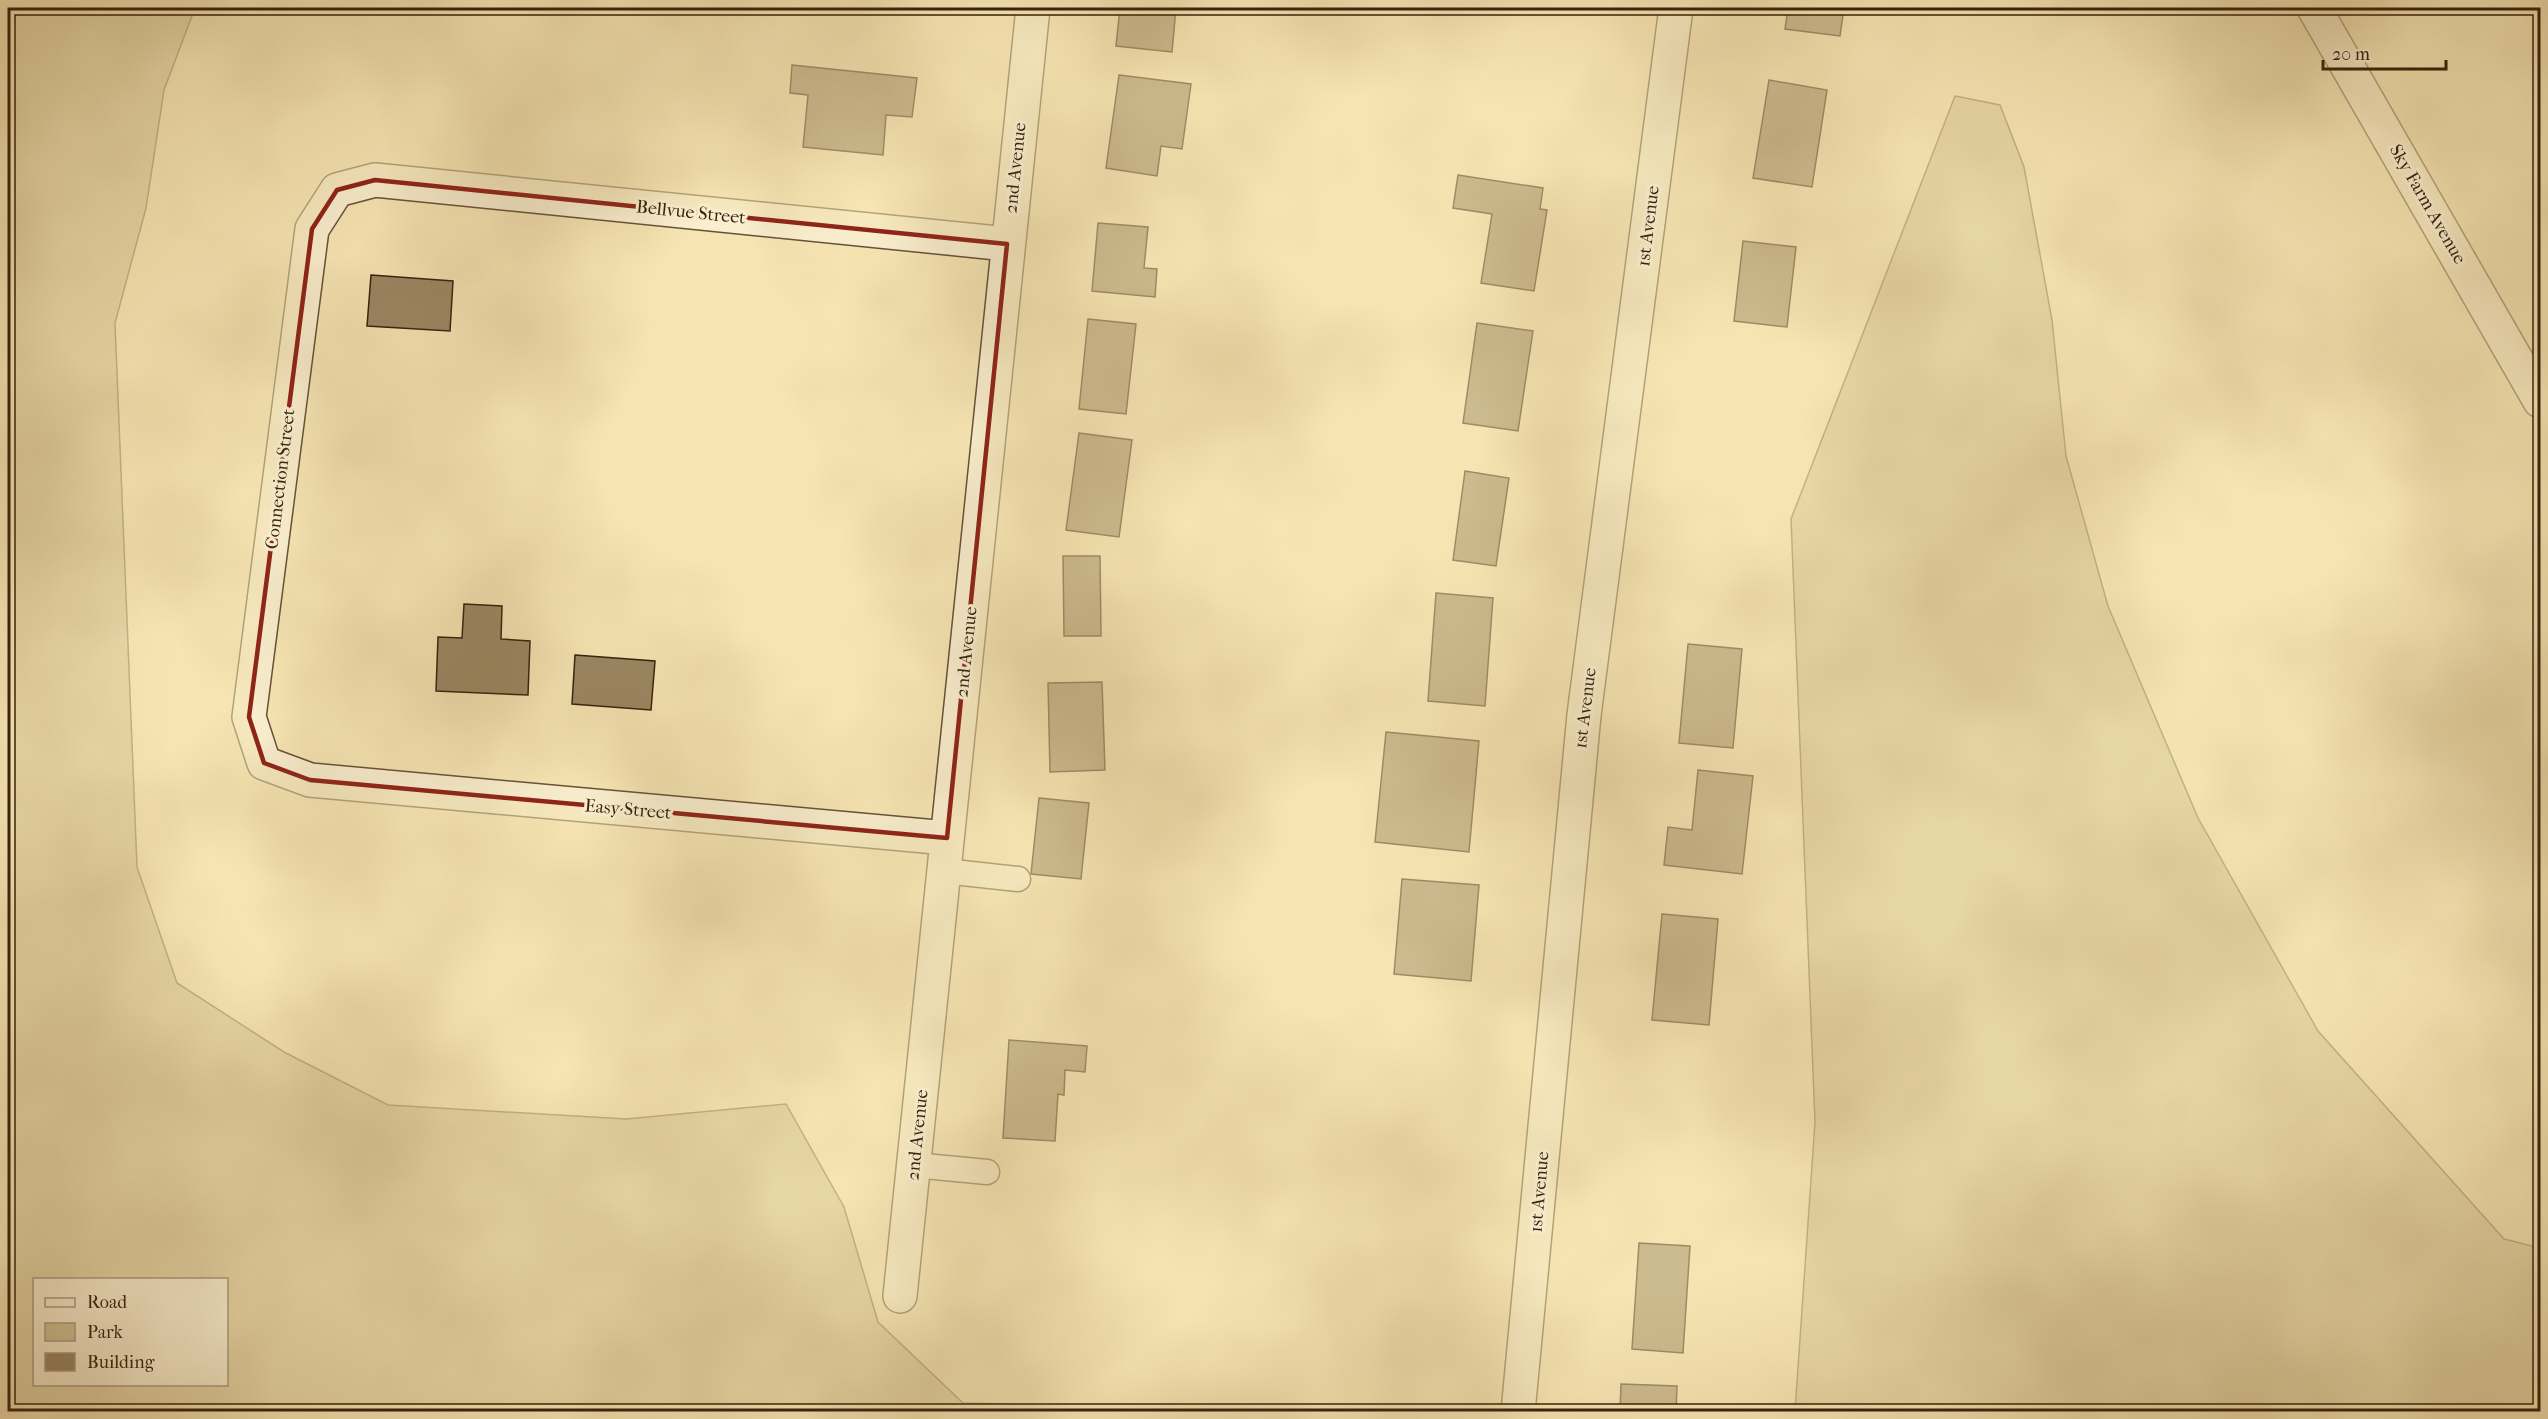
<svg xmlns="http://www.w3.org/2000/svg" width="2548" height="1419" font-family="'IM FELL French Canon',serif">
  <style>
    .green { fill: #d5c497; stroke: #867252; stroke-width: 1.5; fill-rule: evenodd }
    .building { fill: #9a8763; stroke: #36210d; stroke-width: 1.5 }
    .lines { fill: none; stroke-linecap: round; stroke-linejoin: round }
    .lane-casing { stroke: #665236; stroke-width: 27 }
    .street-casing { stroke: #665236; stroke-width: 36 }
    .lane { stroke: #f9eece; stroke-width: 24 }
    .street { stroke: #f9eece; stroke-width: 33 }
    .marked { fill: none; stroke: #8f2418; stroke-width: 4.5; stroke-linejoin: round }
    .labels { text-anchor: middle; stroke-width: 6; stroke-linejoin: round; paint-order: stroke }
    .street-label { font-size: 18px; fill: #36210d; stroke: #f9eece }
  </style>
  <rect width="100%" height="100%" fill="#f6e5b3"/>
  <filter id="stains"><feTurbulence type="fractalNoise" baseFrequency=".00333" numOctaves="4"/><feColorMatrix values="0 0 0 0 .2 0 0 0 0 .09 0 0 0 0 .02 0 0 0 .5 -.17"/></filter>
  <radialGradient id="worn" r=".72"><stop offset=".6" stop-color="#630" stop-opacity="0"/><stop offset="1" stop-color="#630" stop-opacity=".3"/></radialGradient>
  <path class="green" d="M8,8h187l-31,82 -18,118 -31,115 22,544 40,116 107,69 104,53 238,14 160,-15 58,103 34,115 85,81 234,5 2,3h-1191zM34,1280h192v104h-192z
    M1955,96l45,9 24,62 28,153 14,136 42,150 90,212 120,213 186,208 36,9v163h-745l20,-289 -24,-603z"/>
  <path class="building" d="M1120,8h56l-4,44 -56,-6z
    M1788,8h56l-4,28 -55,-7z
    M792,65l125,13 -5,39 -26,-2 -3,40 -80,-8 5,-52 -18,-2z
    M1119,75l72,9 -9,65 -21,-3 -4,30 -51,-8z
    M1769,80l58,10 -15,97 -59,-9z
    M1458,175l85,13 -3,21 7,1 -13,81 -53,-8 11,-69 -39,-6z
    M1098,223l50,4 -4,41 13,1 -2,28 -63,-6z
    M1743,241l53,6 -9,80 -53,-6z
    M371,275l82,6 -3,50 -83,-5z
    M1088,319l48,5 -10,90 -47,-5z
    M1477,323l56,8 -15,100 -55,-8z
    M1079,433l53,7 -13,97 -53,-7z
    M1465,471l44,7 -13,88 -43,-6z
    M1063,556h37l1,80h-37z
    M1436,593l57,5 -8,108 -57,-5z
    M464,604l38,2 -1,33 29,2 -2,54 -92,-4 2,-54 24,1z
    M1688,644l54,5 -9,99 -54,-5z
    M575,655l80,6 -4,49 -79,-6z
    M1102,682l3,88 -55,2 -2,-89z
    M1386,732l93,9 -10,111 -94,-10z
    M1698,770l55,6 -11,98 -78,-9 4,-38 24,3z
    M1039,798l50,5 -8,76 -50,-5z
    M1402,879l77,6 -8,96 -77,-7z
    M1662,914l56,5 -9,106 -57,-5z
    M1009,1040l78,6 -2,26 -20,-2 -1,25 -6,-1 -3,47 -52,-3z
    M1639,1243l51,3 -7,107 -51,-4z
    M1621,1384l56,2 -1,26h-56z"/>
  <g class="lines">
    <defs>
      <path id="lane" d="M944,871l74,8
        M914,1165l73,7"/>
      <path id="street" d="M2314,8l226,393
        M947,838l-637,-58 -46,-17 -15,-46 63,-488 25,-39 38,-10 632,64
        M900,1296l133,-1288
        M1518,1412l66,-697 92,-707"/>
    </defs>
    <use href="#lane" class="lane-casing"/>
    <use href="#street" class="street-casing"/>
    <use href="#lane" class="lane"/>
    <use href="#street" class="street"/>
  </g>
  <path d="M0 0H2548V1419H0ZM375,180l632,64 -60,594 -637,-58 -46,-17 -15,-46 63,-488 25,-39z" fill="#f6e5b3" fill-opacity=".55" fill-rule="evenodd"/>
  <path class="marked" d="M375,180l632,64 -60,594 -637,-58 -46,-17 -15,-46 63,-488 25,-39z"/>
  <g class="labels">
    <g class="street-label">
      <text transform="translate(1015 168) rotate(-84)" y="6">2nd Avenue</text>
      <text transform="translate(2428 204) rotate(60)" y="6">Sky Farm Avenue</text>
      <text transform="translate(691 212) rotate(6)" y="6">Bellvue Street</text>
      <text transform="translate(1648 226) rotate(-83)" y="6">1st Avenue</text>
      <text transform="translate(280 479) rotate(-83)" y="6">Connection Street</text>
      <text transform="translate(966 652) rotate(-84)" y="6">2nd Avenue</text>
      <text transform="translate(1585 708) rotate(-83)" y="6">1st Avenue</text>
      <text transform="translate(628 809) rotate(5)" y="6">Easy Street</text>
      <text transform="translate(917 1135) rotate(-84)" y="6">2nd Avenue</text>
      <text transform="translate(1539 1192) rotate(-85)" y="6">1st Avenue</text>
    </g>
  </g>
  <rect width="2548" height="1419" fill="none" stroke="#f6e5b3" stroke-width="30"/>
  <rect x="9" y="9" width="2530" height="1401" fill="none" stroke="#36210d" stroke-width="3"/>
  <rect x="15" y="15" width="2518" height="1389" fill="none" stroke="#36210d" stroke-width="1.5"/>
  <rect x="33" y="1278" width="195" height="108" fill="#f9eece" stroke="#ab9c81" stroke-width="1.5"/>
  <rect x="45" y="1298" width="30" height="9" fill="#f9eece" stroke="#ab9c81" stroke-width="1.5"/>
  <text x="87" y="1308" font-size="18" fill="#36210d">Road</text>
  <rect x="45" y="1323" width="30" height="18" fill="#d5c497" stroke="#ab9c81" stroke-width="1.5"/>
  <text x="87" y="1338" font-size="18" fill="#36210d">Park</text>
  <rect x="45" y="1353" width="30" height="18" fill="#9a8763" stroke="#ab9c81" stroke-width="1.5"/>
  <text x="87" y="1368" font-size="18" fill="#36210d">Building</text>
  <path d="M2323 60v9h123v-9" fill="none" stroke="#36210d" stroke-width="3"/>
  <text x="2332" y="60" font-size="18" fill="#36210d" stroke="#f9eece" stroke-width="4.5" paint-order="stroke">20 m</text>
  <rect width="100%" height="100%" filter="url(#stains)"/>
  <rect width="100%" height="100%" fill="url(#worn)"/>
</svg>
